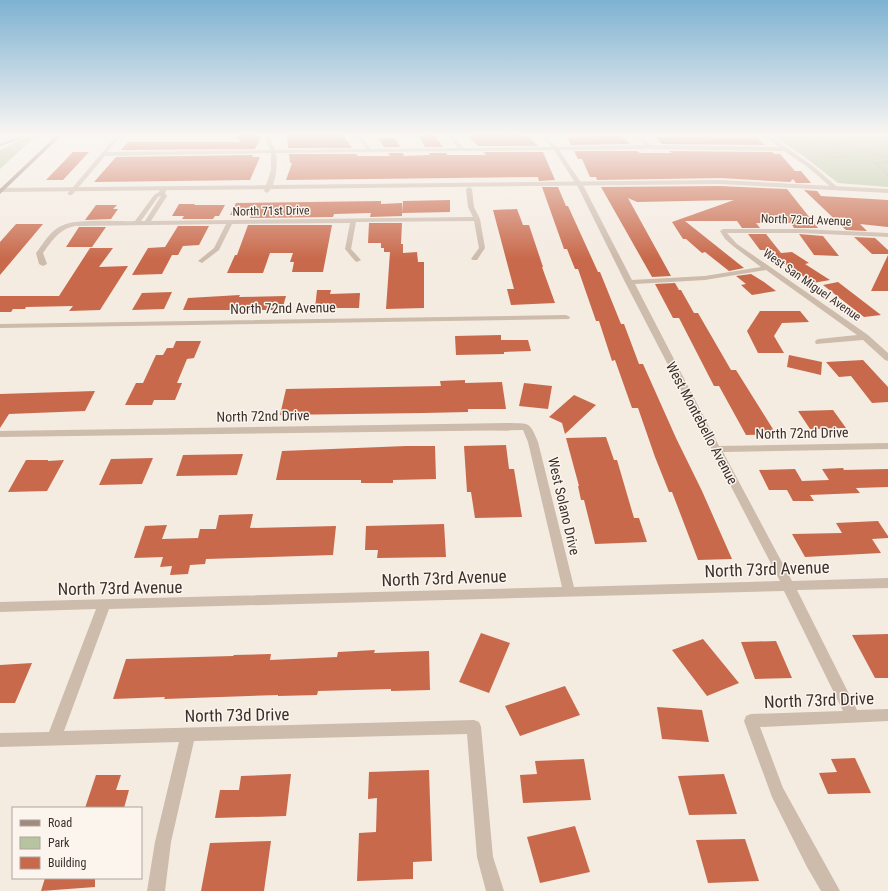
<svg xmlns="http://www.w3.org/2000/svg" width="888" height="891" font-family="'Roboto Condensed',sans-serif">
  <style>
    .green { fill: #b8c4a0 }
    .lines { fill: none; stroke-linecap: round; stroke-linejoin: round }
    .stream { stroke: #7fb0b2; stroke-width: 2.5 }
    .building { fill: #c8694b }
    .path { stroke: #b9a596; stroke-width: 1.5; stroke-dasharray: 1 1; stroke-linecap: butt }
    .minor { fill: #cdbbac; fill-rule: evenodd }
    .tertiary { fill: #cdbbac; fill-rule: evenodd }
    .secondary { fill: #a18a7d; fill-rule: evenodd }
    .labels { text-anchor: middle; stroke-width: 3; stroke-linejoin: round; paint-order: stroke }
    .far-street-label { font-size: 12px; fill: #3b302b; stroke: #fbf5ee }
    .street-label { font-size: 14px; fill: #3b302b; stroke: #fbf5ee }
    .near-street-label { font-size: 17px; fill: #3b302b; stroke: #fbf5ee }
  </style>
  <rect width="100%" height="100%" fill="#f4ebe1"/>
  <path class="green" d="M30,135h7l-37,34v-19z
    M771,135h117v52l-50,-4 -36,-28z"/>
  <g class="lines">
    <path class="stream" d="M0,145l27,-10"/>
  </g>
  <path class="building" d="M235,135h27l-7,14 -134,1 7,-8h112z
    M287,135h56l9,13h-64z
    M418,135h17l8,12h-18z
    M467,135h59l12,11h-60z
    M620,135l10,9 -59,1 -4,-7z
    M655,137l102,1 8,7 -103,-1z
    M395,138l5,9h-16l-5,-8z
    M574,151h63l3,2h32l-3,-2 103,1 2,2h6l15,17h6l10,12h-15l-3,-4 -3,3 -70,-4 -123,2 -1,-3h-6l-8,-18h-4z
    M73,152h16l-26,28h-17z
    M484,152h59l12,28 -16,1 -1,-4 -252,3 6,-17h-2l-1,-9h67l2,2h32l-2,-3h15l1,3 26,-1 -1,-2h17l1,2h39z
    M253,155l-1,2h8l-10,23 -156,2 22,-25z
    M720,186l67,3 31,39h-24l-3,-5h-35l4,5h-18l-5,-7h-52l59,47 -15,3 -24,-19 -3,1 -16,-14h-3l-11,-17 62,-22 -97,2 -9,-4 43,78 -19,1 -51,-90z
    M542,187h16l8,19h2l30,66h2l21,52h3l15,40h4l33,74 26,53 30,68 -34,1 -26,-68h-3l-14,-35 -17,-49h-6l-17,-48 -3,1 -13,-40h-3l-18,-52h-3l-8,-20h-3z
    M804,190l13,1 4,5 67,4v27l-28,-3 7,7 -21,-1z
    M450,200v12l-48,1 1,-12z
    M381,201v3l21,-1v13l-32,1 1,-4 -37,1 -1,3 -83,1 1,-3h-21l6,-12z
    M179,204h16l-1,1h31l-6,11h-4l-2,3h-31l2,-3h-12z
    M96,205h21l-4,4h5l-7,10 -26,1z
    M517,209l6,16h6l14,42h-1l13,36 -44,2 -4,-16h7l-21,-79z
    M369,223h33l-1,21h2v9l14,-1 1,10h6v46l-38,1 4,-57h-6v-4h-3v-5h-13z
    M16,224h27l-43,51v-33z
    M248,225h84l-9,47h-31l2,-10h-4l3,-9h-23l-7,20h-36l8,-18h2z
    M178,226h31l-10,19 -16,1 -5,9h-6l-10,19 -30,1 16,-27 17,-1z
    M79,227h27l-14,20h-26z
    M748,234h18l15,19 11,-1 17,11 -4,1 25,16 -17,3 -49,-33h-4z
    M799,234l24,2 16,20 -25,-1z
    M854,237l21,1 13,12v4h-16z
    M90,248h23l-14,19 29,-1 -28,44 -31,1 4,-5 -47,1 -1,2h-12l-2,3h-11v-16h59z
    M888,255v36h-17z
    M751,274l13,8 12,9 -24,4 -11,-10 5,-1 -10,-8z
    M838,282l43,33 -17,2 -41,-32z
    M675,283l4,7h2l13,23h4l33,57h5l40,64 -30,1 -27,-49h-5l-35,-68h-6l-18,-34z
    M317,290h14l-1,4 30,-1 -1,15h-44z
    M172,292l-8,17 -32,1 10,-17z
    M240,295l-1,2 47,-1 -4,14h-99l5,-12z
    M760,311h40l9,11 -27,1 -8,13 10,17h-26l-11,-22z
    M501,335v5h27l3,11 -27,1v2l-48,1 -1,-19z
    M176,341h25l-7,17 -7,1 -10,24h5l-7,17h-21l-2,5h-27l11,-22h7l13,-28h7l4,-7h6z
    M789,355l33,7 -1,13 -34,-8z
    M863,360l25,27v15l-16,1 -21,-27 -12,1 -13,-15z
    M465,380v3l37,-1 4,27h-38v3l-45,1 -143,2 6,-26 155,-3 -1,-5z
    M524,383l28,3 -4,23 -29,-3z
    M95,391l-10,20 -76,3 -9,14v-34z
    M574,395l22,10 -31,29 -3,-11 -13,-6z
    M833,410l13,18 -36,1 -12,-18z
    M606,437l8,23h3l17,58h5l8,24 -52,2 -11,-44h-3l-3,-14h1l-13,-48z
    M506,445l3,24h5l8,48 -47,1 -4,-26h-4l-3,-46z
    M406,446h29l1,33 -43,1v3h-32v-3h-85l6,-29z
    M243,454l-6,21 -61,1 7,-21z
    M153,458l-11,26 -43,1 12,-26z
    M26,460h22v1l16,-1 -17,31 -39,1z
    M843,468l1,2 44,-1v18l-32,1 4,5 -50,2 4,6h-21l-6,-11h-18l-10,-20 36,-1 7,12 27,-1 -7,-11z
    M253,514l-3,14 86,-2 -3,29 -127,4 -1,5 -15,1 -2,9 -18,1 2,-9 -12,1 3,-10 -29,1 11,-32 22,-1 -5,14 36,-1 2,-9h16l3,-14z
    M878,521l10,15v2l-16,1 9,14 -76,4 -13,-23 50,-1 -6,-10z
    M444,524l2,33 -69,1 1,-8h-13l1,-24z
    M481,633l29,10 -21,50 -30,-11z
    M888,634v44h-13l-23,-43z
    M703,639l36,44 -32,13 -35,-46z
    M776,641l16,37 -37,1 -14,-37z
    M375,650l-1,3 55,-2 1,39 -39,1v-2l-73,2 -1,4 -39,1v-1l-114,4 1,-2 -52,2 13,-40 107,-3 1,-1 37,-1 -1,6 67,-3 1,-5z
    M32,663l-17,40h-15v-38z
    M565,686l15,29 -60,21 -15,-30z
    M657,707l45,3 7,32 -47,-3z
    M855,758l16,35 -43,1 -9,-21 18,-1 -6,-13z
    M584,759l7,41 -68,3 -3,-28 17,-1 -2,-13z
    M429,770l3,91 -19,1v17l-56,2 2,-48 17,-1 1,-34 -9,1 1,-27z
    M291,774l-5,42 -71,2 5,-28h19l2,-14z
    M724,774l13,40 -48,1 -11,-39z
    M96,775h25l-5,15h13l-5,18h-39z
    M575,826l15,46 -50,11 -13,-46z
    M745,839l14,42 -51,2 -12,-43z
    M271,841l-7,50h-63l9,-48z
    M45,878h50v9l-54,4z"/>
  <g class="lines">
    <path class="path" d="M824,135l30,13 34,9
      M808,139l23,19 15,-1 -9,-5
      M809,139h12l21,13
      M817,146l25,-1
      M826,152h11
      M888,160l-2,3h-12l10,7 4,6"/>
    <path class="minor" d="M117,135h5l-15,17 163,-2 -6,-15h4l7,15 91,-1 -9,-14h4l10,14 87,-1 -10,-13h4l12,13 87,-1 -10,-12h4l12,12 88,-2 -13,-10h6l13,10 128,2 -17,-12h6l45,31 23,20v2h-4l-23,-20 -25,-17 -134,-2 -91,1 25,37 48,93 73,-4 56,-9 -28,-21 -8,-7 -5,-8 3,-2h78l87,4v4l-87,-4h-74l10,11 131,91 20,18v8l-3,-1 -22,-20 -47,4 -1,-2 1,-2 3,-1 38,-4 -91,-65 -61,10 -70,4 84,162 169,-3v6l-165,3 69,129 96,-3v10l-91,2 60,120 31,-1v12l-128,6 23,61 57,103h-19l-14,-24 -35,-70 -28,-76 2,-5 5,-2 92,-3 -59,-120 -675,18 -45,122 410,-11 5,2 2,5 12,130 11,34h-18l-9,-34 -10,-123 -273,7 -23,101 -6,49h-18l8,-49 24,-100 -179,5v-14l49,-1 47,-123 -96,3v-10l562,-15 -34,-145 -5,-12 -523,7v-6l507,-8c22,1 22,-3 31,19l36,145 206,-6 -155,-299 -47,-95 -24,-37 -278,3c2,10 0,35 -9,40l-3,-2 7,-21v-17l-166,3 -33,39h-4v-2z
      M164,186l3,2 -2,5 2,3 -16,25 322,-4 -5,-10 -2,-18 3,-2 3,2 2,18 6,12 5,29 -8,12h-4l-2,-1 8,-11 -5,-27 -118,1 -5,27 10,11 -4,2 -2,-1 -10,-12 5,-26 -118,1 -13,26 -17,13 -4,-2 16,-13 12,-24 -151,2c-16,3 -23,15 -32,27l4,11 -4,2 -4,-2 -3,-11c7,-9 14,-22 25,-27 16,-8 55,-4 74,-5l19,-26 5,-3 3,-5zM161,196l-16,25h-4l17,-24z
      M566,315l4,2 -1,2 -569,9v-4z"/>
    <path class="tertiary" d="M720,180l168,9v4l-168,-9 -720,8v-4z"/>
    <path class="secondary" d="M57,135h5l-62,59v-5z"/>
  </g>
  <linearGradient id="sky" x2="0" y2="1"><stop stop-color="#7eb2d2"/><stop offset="0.52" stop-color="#faf6f2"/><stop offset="1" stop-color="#faf6f2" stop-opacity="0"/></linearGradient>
  <rect width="888" height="259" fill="url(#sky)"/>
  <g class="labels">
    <g class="far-street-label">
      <text transform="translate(271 211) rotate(-1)" y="4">North 71st Drive</text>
      <text transform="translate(806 220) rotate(2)" y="4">North 72nd Avenue</text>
      <text transform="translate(812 285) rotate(35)" y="4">West San Miguel Avenue</text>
    </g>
    <g class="street-label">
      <text transform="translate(283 308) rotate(-1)" y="5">North 72nd Avenue</text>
      <text transform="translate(263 416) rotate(-1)" y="5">North 72nd Drive</text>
      <text transform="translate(702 423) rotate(62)" y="5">West Montebello Avenue</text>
      <text transform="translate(802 433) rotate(-1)" y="5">North 72nd Drive</text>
      <text transform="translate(564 506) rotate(77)" y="5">West Solano Drive</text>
    </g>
    <g class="near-street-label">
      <text transform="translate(767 569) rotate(-2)" y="6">North 73rd Avenue</text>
      <text transform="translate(444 578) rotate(-2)" y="6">North 73rd Avenue</text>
      <text transform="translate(120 588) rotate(-1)" y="6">North 73rd Avenue</text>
      <text transform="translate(819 700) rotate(-2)" y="6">North 73rd Drive</text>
      <text transform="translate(237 715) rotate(-1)" y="6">North 73d Drive</text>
    </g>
  </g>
  <rect x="12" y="807" width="130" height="72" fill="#fbf5ee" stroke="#aea6a0"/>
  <rect x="20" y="820" width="20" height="6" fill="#a18a7d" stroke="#aea6a0"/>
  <text x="48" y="827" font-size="12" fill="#3b302b">Road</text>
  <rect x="20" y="837" width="20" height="12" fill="#b8c4a0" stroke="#aea6a0"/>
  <text x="48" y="847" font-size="12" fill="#3b302b">Park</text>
  <rect x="20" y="857" width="20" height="12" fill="#c8694b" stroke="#aea6a0"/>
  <text x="48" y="867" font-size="12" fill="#3b302b">Building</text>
</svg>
